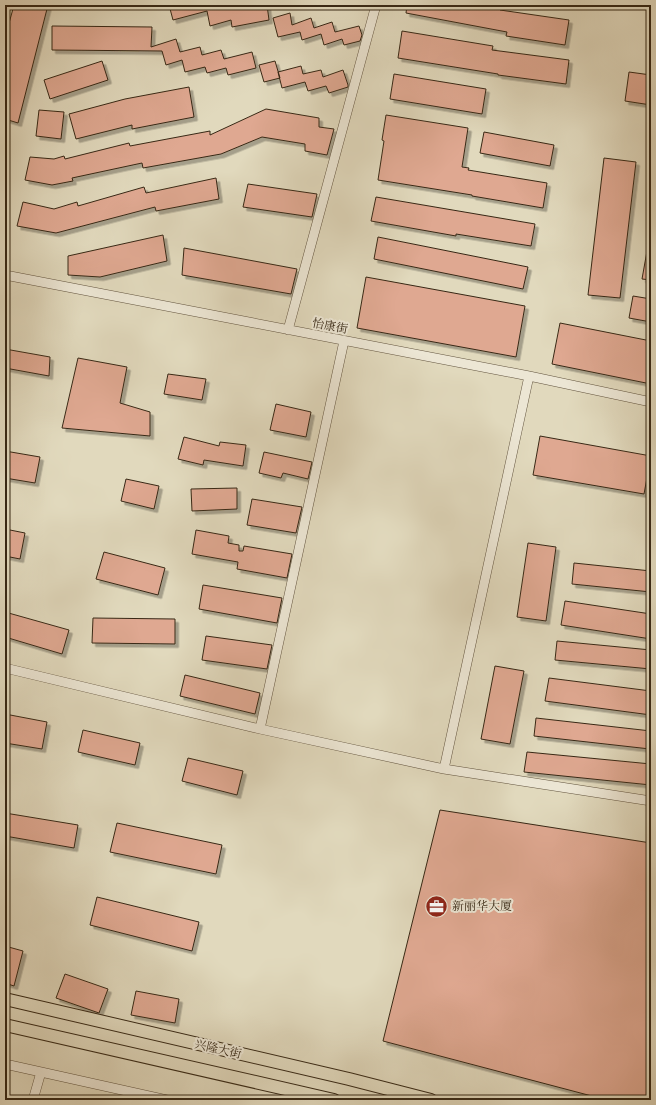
<svg xmlns="http://www.w3.org/2000/svg" width="656" height="1105" font-family="'IM FELL English','Noto Serif SC',serif">
  <style>
    .building { fill: #dfa891; stroke: #372815; filter: url(#shadow) }
    .lines { fill: none; stroke-linecap: round; stroke-linejoin: round }
    .minor-casing { stroke: #62543f; stroke-width: 10 }
    .major-casing { stroke: #372815; stroke-width: 14 }
    .minor { stroke: #ece6d4; stroke-width: 9 }
    .major { stroke: #e1d9bd; stroke-width: 12 }
    .labels { text-anchor: middle; stroke-width: 4; stroke-linejoin: round; paint-order: stroke }
    .street-label { font-size: 12px; fill: #372815; stroke: #ece6d4 }
    .poi-label { font-size: 12px; fill: #372815; stroke: #ece6d4; text-anchor: start }
  </style>
  <defs>
    <filter id="shadow"><feDropShadow dx="3.5" dy="3.5" stdDeviation="0" flood-color="#0004"/></filter>
  </defs>
  <rect width="100%" height="100%" fill="#e1d9bd"/>
  <filter id="stains"><feTurbulence type="fractalNoise" baseFrequency=".005" numOctaves="4"/><feColorMatrix values="0 0 0 0 .2 0 0 0 0 .09 0 0 0 0 .02 0 0 0 .5 -.17"/></filter>
  <radialGradient id="worn" r=".72"><stop offset=".6" stop-color="#630" stop-opacity="0"/><stop offset="1" stop-color="#630" stop-opacity=".3"/></radialGradient>
  <path class="building" d="M14,5h34l-30,118 -13,-4v-81z
    M169,5h59l1,2 12,-2h26l2,15 -37,7 -1,-7 -21,6 -3,-15 -34,9z
    M407,5h82l11,2v3l69,10 -4,25 -59,-9 1,-4 -101,-19z
    M290,13l2,12 19,-7 3,10 18,-6 3,10 24,-6 3,9 -2,6 -16,4 -2,-6 -18,6 -3,-11 -19,6 -2,-8 -22,5 -5,-19z
    M52,26l100,1 -1,20 25,-8 4,13 20,-5 2,8 19,-5 3,9 28,-7 4,16 -28,7 -2,-7 -19,5 -2,-6 -20,5 -3,-12 -16,5 -4,-14 -110,-1z
    M402,31l91,15 -1,4 77,10 -3,24 -68,-9v-1l-100,-16z
    M102,61l6,19 -58,19 -6,-19z
    M275,61l5,17 -16,4 -5,-17z
    M301,66l2,8 18,-4 2,7 20,-7 5,15v2l-19,6 -3,-7 -18,5 -3,-9 -23,6 -4,-16z
    M629,72l22,3v30l-26,-4z
    M394,74l92,15 -4,25 -92,-15z
    M189,87l5,30 -62,12v-4l-56,14 -7,-25 56,-15z
    M266,109l53,9v9l15,2 -7,26 -22,-4v-7l-43,-7 -41,17 -78,14 -1,-5 -70,15 1,3 -21,4 -27,-5 5,-23 24,2 10,-3 1,3 64,-16 1,3 80,-15v4z
    M39,110l25,2 -3,27 -25,-3z
    M386,115l82,13 -6,39 7,1 -1,2 79,13 -4,25 -71,-12v-1l-94,-15 6,-39 -2,-1z
    M484,132l70,13 -4,21 -70,-13z
    M604,158l32,4 -16,136 -32,-3z
    M216,178l3,21 -63,12 -1,-4 -99,26 -39,-7 6,-24 31,7 23,-7 1,4 66,-19 2,6z
    M248,184l69,10 -5,23 -69,-10z
    M376,197l159,27 -4,22 -75,-12v2l-85,-15z
    M163,235l4,26 -67,16 -32,-2v-19z
    M378,237l150,30 -5,22 -149,-30z
    M184,248l113,21 -6,25 -109,-19z
    M647,251h4v29l-9,-1z
    M366,277l159,29 -9,51 -159,-29z
    M633,296l18,3v23l-22,-4z
    M560,323l91,18v43l-99,-20z
    M5,349l45,8 -1,19 -44,-8z
    M78,358l49,9 -7,36 30,9v24l-88,-8z
    M168,374l38,5 -4,21 -38,-6z
    M276,404l35,8 -5,25 -36,-7z
    M540,436l111,20 -7,38 -111,-19z
    M184,437l35,9 1,-4 26,3 -3,21 -39,-6 -1,5 -25,-6z
    M5,451l35,6 -5,26 -30,-5z
    M264,452l48,10 -4,17 -25,-6 -2,5 -22,-5z
    M126,479l33,7 -5,23 -33,-8z
    M237,488v21l-45,2 -1,-22z
    M252,499l50,8 -6,26 -49,-8z
    M5,529l20,4 -5,26 -15,-3z
    M196,530l33,6 -1,7 11,2v6h4l1,-5 48,8 -5,24 -50,-9 1,-7 -46,-8z
    M528,543l28,4 -10,74 -29,-4z
    M104,552l61,16 -7,27 -62,-16z
    M574,563l77,8v21l-79,-8z
    M203,585l79,13 -5,25 -78,-14z
    M565,601l86,13v25l-90,-14z
    M5,612l64,18 -7,24 -57,-17z
    M93,618l82,1v25l-83,-1z
    M206,636l66,9 -5,24 -65,-9z
    M557,641l94,9v19l-96,-9z
    M495,666l29,5 -14,73 -29,-5z
    M185,675l75,18 -5,21 -75,-18z
    M549,678l102,13v24l-106,-14z
    M5,714l42,8 -5,27 -37,-6z
    M536,718l115,13 -1,18 -116,-13z
    M83,730l57,13 -5,22 -57,-13z
    M527,752l124,12v21l-127,-13z
    M188,758l55,13 -6,24 -55,-14z
    M440,810l211,33v257h-44l-224,-59z
    M5,813l73,12 -4,23 -69,-12z
    M117,823l105,22 -6,29 -106,-22z
    M97,897l102,25 -7,29 -102,-26z
    M5,946l18,5 -9,35 -9,-3z
    M65,974l43,15 -9,24 -43,-15z
    M136,991l43,8 -4,24 -44,-8z"/>
  <g class="lines">
    <defs>
      <path id="minor" d="M5,275l524,101 122,26
        M288,330l88,-325
        M5,668l255,61 184,40 207,32
        M260,729l84,-388
        M444,769l85,-393
        M5,1064l162,36
        M33,1100l8,-28"/>
      <path id="major" d="M5,999l344,80 82,21
        M5,1025l329,75"/>
    </defs>
    <use href="#minor" class="minor-casing"/>
    <use href="#major" class="major-casing"/>
    <use href="#minor" class="minor"/>
    <use href="#major" class="major"/>
  </g>
  <defs>
    <symbol id="office-disc" viewBox="-11 -11 22 22"><circle r="9.5" fill="#8f2418" stroke="#ece6d4"/><path d="M-6-3h4V-5.5h4V-3h4V5H-6ZM-1-4.5V-3h2v-1.5ZM-6 0V1H6V0Z" fill="#fff"/></symbol>
  </defs>
  <g fill-rule="evenodd">
    <use href="#office-disc" x="424" y="894" width="25" height="25"/>
  </g>
  <g class="labels">
    <g class="street-label">
      <text transform="translate(330 326) rotate(11)" y="4">怡康街</text>
      <text transform="translate(218 1049) rotate(13)" y="4">兴隆大街</text>
    </g>
    <g class="poi-label">
      <text x="452" y="910">新丽华大厦</text>
    </g>
  </g>
  <rect width="656" height="1105" fill="none" stroke="#e1d9bd" stroke-width="20"/>
  <rect x="6" y="6" width="644" height="1093" fill="none" stroke="#372815" stroke-width="2"/>
  <rect x="10" y="10" width="636" height="1085" fill="none" stroke="#372815"/>
  <rect width="100%" height="100%" filter="url(#stains)"/>
  <rect width="100%" height="100%" fill="url(#worn)"/>
</svg>
